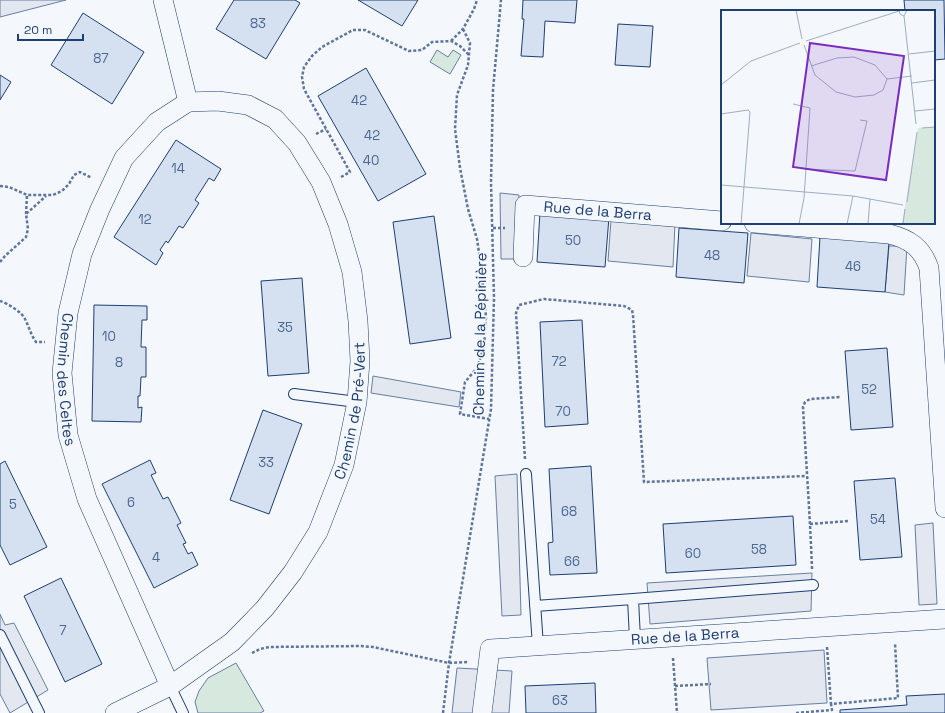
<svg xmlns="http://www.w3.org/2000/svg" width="945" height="713" font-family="'Space Grotesk',sans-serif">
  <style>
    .green { fill: #d7e8df; stroke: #687fa3 }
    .parking { fill: #e3e8f0; stroke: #687fa3 }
    .building { fill: #d5e0f0; stroke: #1d3f73 }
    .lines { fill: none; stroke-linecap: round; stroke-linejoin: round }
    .service-casing { stroke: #1d3f73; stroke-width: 12 }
    .minor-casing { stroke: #1d3f73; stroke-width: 20 }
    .path { stroke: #5e769c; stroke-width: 2.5; stroke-dasharray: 3 2; stroke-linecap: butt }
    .service { stroke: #f4f7fb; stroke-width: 10 }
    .minor { stroke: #f4f7fb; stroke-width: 19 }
    .labels { text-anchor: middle; stroke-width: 3; stroke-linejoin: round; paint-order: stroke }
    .number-label { font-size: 13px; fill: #4b6792 }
    .street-label { font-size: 15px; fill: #1d3f73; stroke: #f4f7fb }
    .inset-road { fill: none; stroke: #9eadc5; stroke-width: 1 }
    .view { fill: #7b2cbf; fill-opacity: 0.15; stroke: #7b2cbf; stroke-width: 2 }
    .inset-edge { fill: none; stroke: #1d3f73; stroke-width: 2 }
  </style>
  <rect width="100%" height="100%" fill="#f4f7fb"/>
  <path class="green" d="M437,50l11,7 5,-7 8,5 -11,19 -20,-12z
    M236,663l28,48 -4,2h-62l-3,-11 4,-11 9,-13z"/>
  <path class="parking" d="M0,0h66l-66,17z
    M500,193l19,2 -2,64h-16z
    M611,220l64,4 -2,43 -65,-6z
    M751,233l61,6 -3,43 -62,-6z
    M889,246h18l-3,49 -19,-3z
    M373,376l88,16 -2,15 -88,-14z
    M517,474l4,141 -19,1 -7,-140z
    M933,523l4,81 -18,1 -4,-80z
    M812,573l-1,38 -161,13 -3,-41z
    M0,614l5,11 9,-2 34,67 -38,23 -10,-19z
    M824,650l3,53 -116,7 -4,-52z
    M457,668l55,3 -3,42h-57z"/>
  <path class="building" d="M234,0h61l5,3 -34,56 -50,-30z
    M358,0h60l-16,26z
    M523,0h54l-2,23 -30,-2 -2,36 -22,-1 3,-37h-2z
    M904,0h40l1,59 -11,1v-49h-29z
    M83,13l61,39 -32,52 -61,-39z
    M618,24l35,2 -3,41 -35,-2z
    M366,68l60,106 -48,27 -60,-105z
    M0,75l11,7 -11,18z
    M176,140l45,29 -7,12 -5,-3 -14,22 4,3 -16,25 -4,-2 -11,17 -2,-2 -6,9 3,3 -7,12 -42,-28z
    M540,212l69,5 -4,50 -68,-5z
    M434,216l17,122 -41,6 -17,-122z
    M679,228l69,5 -4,50 -68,-6z
    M820,237l69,5 -4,50 -68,-5z
    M302,278l7,95 -41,3 -7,-95z
    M94,305l53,1v14h-5l-1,27h5v30h-5l-1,19h-2v12l4,-1 -1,15 -49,-1z
    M582,320l6,104 -43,3 -5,-105z
    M887,348l6,79 -42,3 -6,-79z
    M263,410l39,14 -33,90 -39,-14z
    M150,460l6,13 -5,2 12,24 5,-2 13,26 -4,2 9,18 -3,1 5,10 4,-2 6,13 -44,23 -52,-104z
    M5,461l42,86 -37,18 -10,-20v-81z
    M591,466l6,107 -47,2 -2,-32 5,-1 -4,-73z
    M895,478l7,79 -42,3 -6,-79z
    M793,516l3,49 -130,8 -3,-49z
    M61,578l41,86 -37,18 -41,-86z
    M595,683l1,30h-70l-1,-27z
    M945,694v19h-105v-3l67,-5 -1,-9z"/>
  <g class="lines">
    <defs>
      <path id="service" d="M294,394l63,8
        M526,474l12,172
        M633,599l2,40
        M535,606l98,-7 180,-14
        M0,635l39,78
        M170,686l13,27"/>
      <g id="minor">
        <path id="s1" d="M163,0l25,102 -31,20 -33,36 -24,51 -18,45 -14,59 -6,60 6,62 19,64 83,187"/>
        <path d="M754,223l135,11c21,5 33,14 40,34l16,240"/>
        <path id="s2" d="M523,257l2,-52 197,16"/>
        <path id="s3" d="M115,713l55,-27 62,-44 33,-34 28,-36 25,-40 26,-67 13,-63 3,-41 -2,-40 -6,-49 -14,-48 -17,-42 -24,-39 -22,-24 -27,-14 -30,-4 -30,1"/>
        <path id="s4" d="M482,713l8,-64 455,-30"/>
      </g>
    </defs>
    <use href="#service" class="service-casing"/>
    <use href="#minor" class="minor-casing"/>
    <path class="path" d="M463,29l7,14 -2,22 -11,30 -2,34 5,39 8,41 9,30 4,27 5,51 -2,30 -7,21 -12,14 -5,32 29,5
      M451,41l12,-12 11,-20 3,-9
      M316,134l10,-5
      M341,177l9,-5 -46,-83 -2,-12 2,-10 8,-11 10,-9 31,-17h12l44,21 13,-1 10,-8 19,-1 9,5 9,9
      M0,186l9,1 18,8h26l9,-4 7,-7 5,-9 6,-3 12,6
      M26,214l1,-19
      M493,228h12
      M0,262l5,-6 21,-19 2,-8 -2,-15 20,-18
      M0,301c7,2 22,11 25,18 4,8 6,16 11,23h9
      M525,459l-9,-146 3,-8 25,-6 80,7 8,4 1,5 11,167 162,-6
      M810,524l39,-3
      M812,569c-2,-54 -6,-108 -9,-162l2,-5 5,-3 31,-2
      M827,647l4,57 67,-6 -3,-55
      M252,653l8,-4 9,-2 92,-1 12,1 76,16 20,-1
      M673,658l4,55
      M675,686l36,-2
      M443,713l6,-50 42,-254 3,-111 -3,-116 2,-92 8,-90
      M796,713l36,-3 -1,-6"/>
    <use href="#service" class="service"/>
    <use href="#minor" class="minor"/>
  </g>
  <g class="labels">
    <g class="number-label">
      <text x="258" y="28">83</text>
      <text x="101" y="63">87</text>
      <text x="359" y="105">42</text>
      <text x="372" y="140">42</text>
      <text x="371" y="165">40</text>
      <text x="178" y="173">14</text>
      <text x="145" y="224">12</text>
      <text x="573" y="245">50</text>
      <text x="712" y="260">48</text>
      <text x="853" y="271">46</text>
      <text x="285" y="332">35</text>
      <text x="109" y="341">10</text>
      <text x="559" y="366">72</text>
      <text x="119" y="367">8</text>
      <text x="869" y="394">52</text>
      <text x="563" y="416">70</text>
      <text x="266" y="467">33</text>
      <text x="131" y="507">6</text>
      <text x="13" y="509">5</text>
      <text x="569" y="516">68</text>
      <text x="878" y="524">54</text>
      <text x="759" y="554">58</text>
      <text x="693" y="558">60</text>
      <text x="156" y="562">4</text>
      <text x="572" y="566">66</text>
      <text x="63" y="635">7</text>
      <text x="560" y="705">63</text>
    </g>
    <g class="street-label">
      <text dy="5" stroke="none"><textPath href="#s2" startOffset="125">Rue de la Berra</textPath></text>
      <text transform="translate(480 334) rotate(-89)" y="5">Chemin de la Pépinière</text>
      <text dy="5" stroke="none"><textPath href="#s1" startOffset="423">Chemin des Celtes</textPath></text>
      <text dy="5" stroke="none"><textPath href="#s3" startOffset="404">Chemin de Pré-Vert</textPath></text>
      <text dy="5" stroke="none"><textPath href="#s4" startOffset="260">Rue de la Berra</textPath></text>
    </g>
  </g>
  <g transform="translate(721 10)">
    <rect width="214" height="214" fill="#f4f7fb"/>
    <path d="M214,117v97h-33l16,-96z" fill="#d7e8df"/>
    <path class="inset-road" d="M75,0l6,29M178,0l1,4 4,2 3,-6M183,6l12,108M85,31l93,-30M83,35l11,30 21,17 19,5 19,-2 9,-5 4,-11M188,44l26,-3M90,56l26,-8 17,-1 21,8 12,14 25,-3M191,73l23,-3M0,75l30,-24 49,-18M72,94l17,4 -6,90 -5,26M194,101l20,-2M0,104l27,-4 2,2 -9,112M201,118l13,-1M84,159l50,2 12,-50 -7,-1M0,175l132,11 50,9M186,192l10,-70M126,214l6,-28M147,214l2,-25M182,214l2,-15"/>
    <path class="view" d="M89,33l94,13 -18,124 -93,-13z"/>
    <rect width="214" height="214" class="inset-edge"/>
  </g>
  <path d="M18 34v6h65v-6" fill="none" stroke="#1d3f73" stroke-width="2"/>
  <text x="24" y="34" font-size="12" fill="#1d3f73" stroke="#f4f7fb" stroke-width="3" paint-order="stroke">20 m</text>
</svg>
